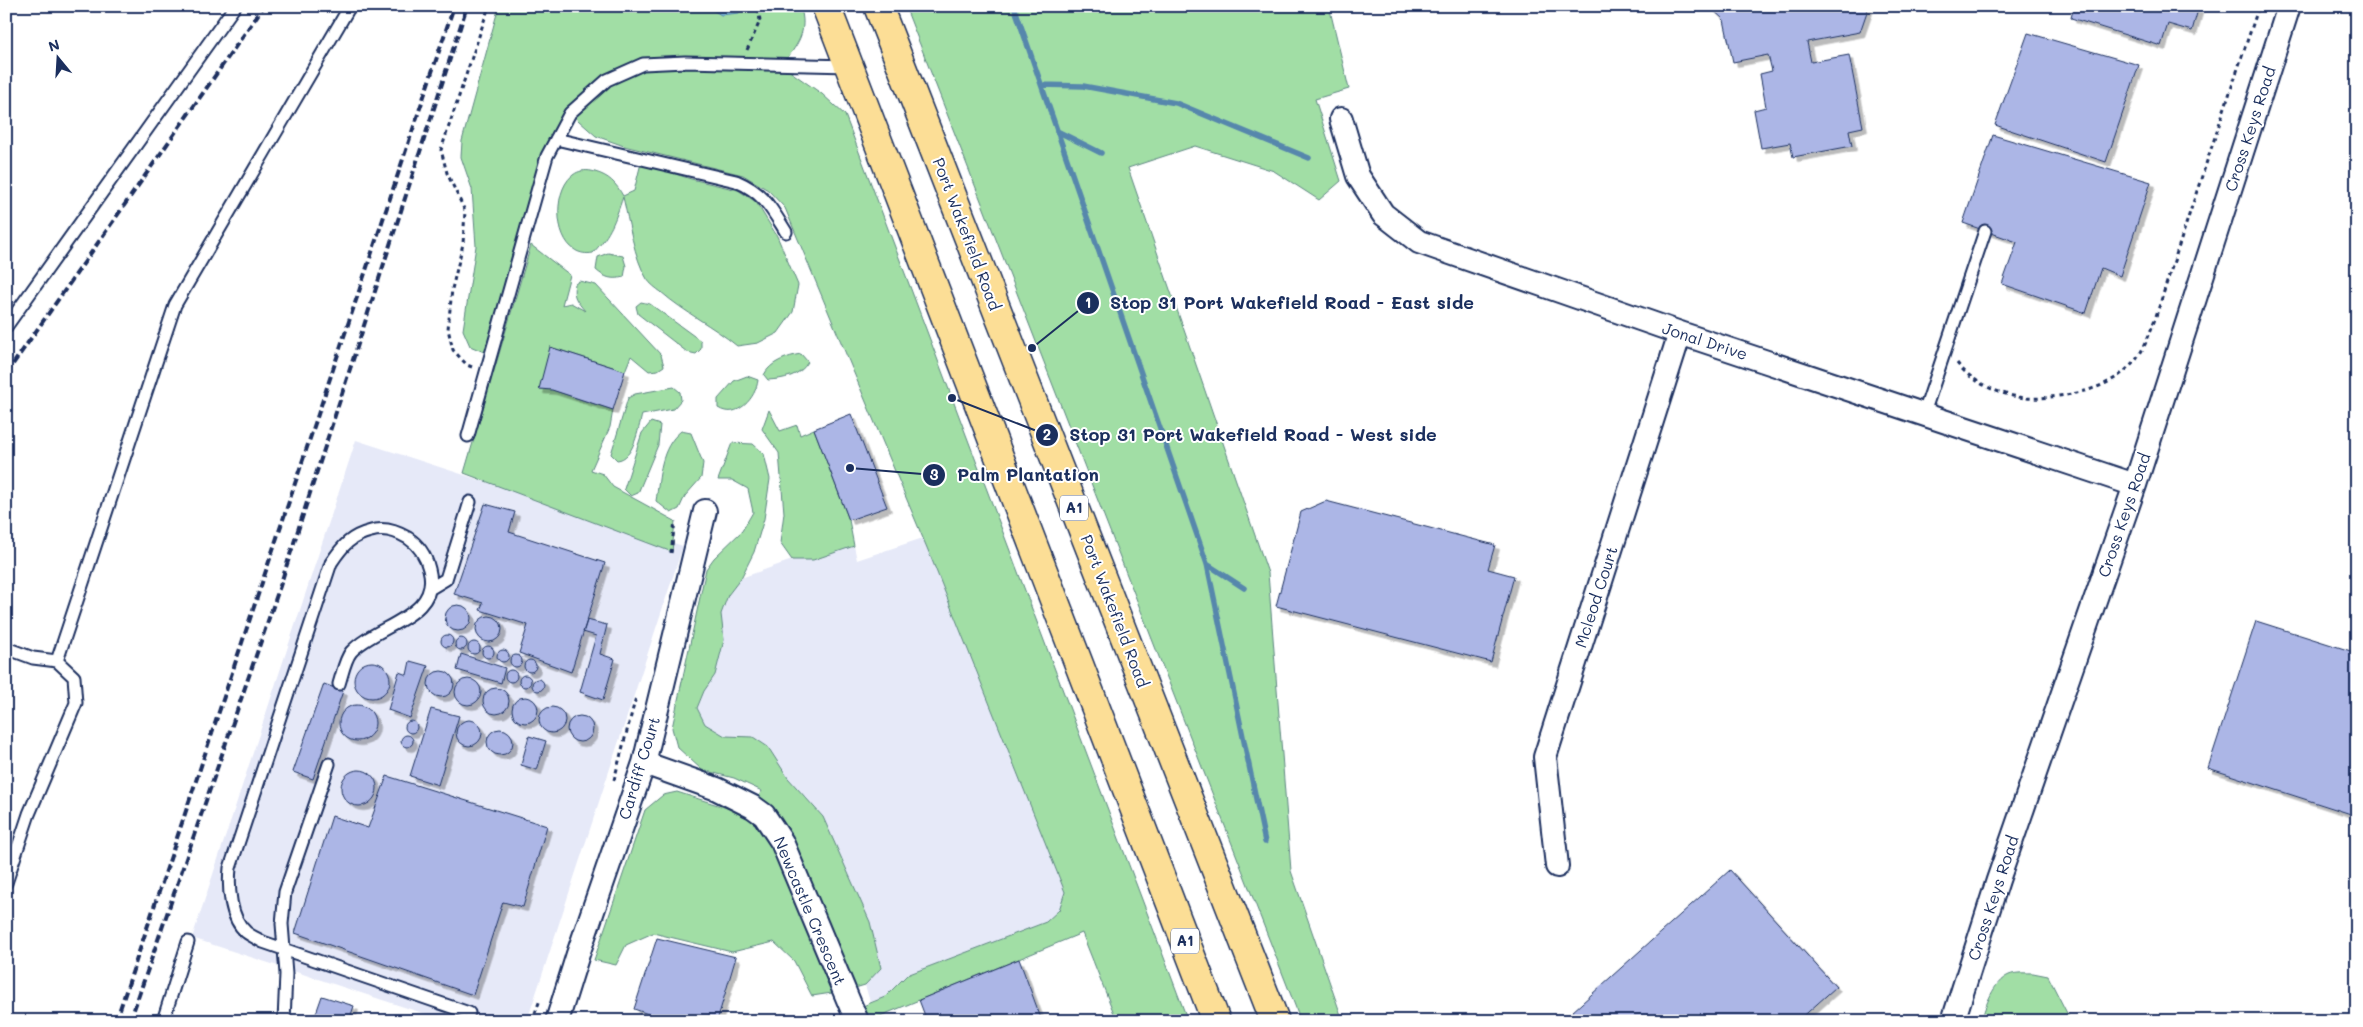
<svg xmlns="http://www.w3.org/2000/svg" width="2363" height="1027" font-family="Mali,sans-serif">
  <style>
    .built { fill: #e6e9f8 }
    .green { fill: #a1dea5; stroke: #5e8682 }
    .water { fill: #7fc2e0; stroke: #5787ac }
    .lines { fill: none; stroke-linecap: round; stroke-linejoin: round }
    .stream { stroke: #5787ac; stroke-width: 5.5 }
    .building { fill: #acb6e6; stroke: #1b2f5e; filter: url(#shadow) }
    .lane-casing { stroke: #1b2f5e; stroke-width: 15 }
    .street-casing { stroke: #1b2f5e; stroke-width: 26 }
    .highway-casing { stroke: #1b2f5e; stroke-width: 31 }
    .path { stroke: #1b2f5e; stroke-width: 3; stroke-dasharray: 4 4; stroke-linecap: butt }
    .lane { stroke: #fff; stroke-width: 11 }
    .street { stroke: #fff; stroke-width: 22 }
    .highway { stroke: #fcde96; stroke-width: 28 }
    .rail { stroke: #1b2f5e; stroke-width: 4; stroke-dasharray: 8 4; stroke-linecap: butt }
    .labels { text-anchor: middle; stroke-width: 4; stroke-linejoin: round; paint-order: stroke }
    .shield { fill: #fff; stroke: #5f6d8e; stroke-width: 1 }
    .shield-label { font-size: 15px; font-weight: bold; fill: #1b2f5e }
    .street-label { font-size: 16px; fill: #1b2f5e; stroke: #fff }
    .leader { fill: none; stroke: #1b2f5e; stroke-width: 2 }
    .callout-dot { fill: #1b2f5e; stroke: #fff; stroke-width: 2 }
    .mark-label { font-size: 15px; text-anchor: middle; font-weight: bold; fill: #fff }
    .callout-label { font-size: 18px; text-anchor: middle; font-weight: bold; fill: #1b2f5e; stroke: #fff; stroke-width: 4; stroke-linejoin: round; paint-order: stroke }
  </style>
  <defs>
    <filter id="shadow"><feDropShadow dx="4.5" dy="4.5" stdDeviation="0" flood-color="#0004"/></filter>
  </defs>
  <rect width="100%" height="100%" fill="#fff"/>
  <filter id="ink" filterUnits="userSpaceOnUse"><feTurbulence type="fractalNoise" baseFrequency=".02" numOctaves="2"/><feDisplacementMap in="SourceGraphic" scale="10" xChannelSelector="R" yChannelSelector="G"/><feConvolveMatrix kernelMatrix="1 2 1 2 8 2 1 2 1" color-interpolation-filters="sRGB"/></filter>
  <g filter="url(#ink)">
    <path class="built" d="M356,440l327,106 -156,475h-80l-255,-83z
      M923,538l142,354 -6,18 -13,12 -139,53 -22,22 -15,5 -5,-17 16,-17 -58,-151 -35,-39 -20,-31 -15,-10 -28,-1 -20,-12 -8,-16 7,-17 11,-16 9,-35 -3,-26 7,-19 13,-17 51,-18h21l41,-14 3,14z"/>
    <path class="green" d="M499,6h301c9,25 -3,41 -19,59l41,29 23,21 343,906h-71l-35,-88 -214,88 -15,-11 32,-13 22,-22 139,-53 13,-12 6,-18 -135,-337 -145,-347 -17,-18 -25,-15 -119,-29 -28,-10 -26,-23 -23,43 -56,199 -21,-9 -7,-16 13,-84 -4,-57 -11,-32 1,-16z
      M905,6h424l20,83 -34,10 26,82 -22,19 -45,-29 -79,-25 -67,22 140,405 23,298 52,150h-42z
      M641,163l50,16 47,11 18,12 21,34 21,49 -5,27 -15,21 -20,10 -21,3c-24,-20 -52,-33 -76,-54 -4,-3 -11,-8 -14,-13 -13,-21 -18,-57 -24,-82 -9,25 -11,35 -30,56 -47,9 -45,-96 2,-81 14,4 21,11 28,24l11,-5z
      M531,245l39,30 -8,30 9,-2 14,8c-8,-10 -13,-14 -10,-27l4,-3 17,4 65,70 3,11 -6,4 -9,1 -18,-15 -6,15 -75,-24 2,43 61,20 -3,17 -19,43 12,4 10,13 62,34 -3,31 -208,-79z
      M608,253l15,3 3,10 -2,11c-12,3 -19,1 -28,-7l2,-13z
      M641,302l9,2 44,32 7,5v8l-5,5 -9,-2 -49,-38 -2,-8z
      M801,354l7,8c-8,14 -24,17 -40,18l-4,-5c6,-13 24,-19 37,-21z
      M747,376l11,4c-2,18 -21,40 -40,28v-9l16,-18z
      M674,387l6,5 1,8 -8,9 -31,6c-4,14 -8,44 -25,45l-6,-6 17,-56 7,-4z
      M769,410l11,21 17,-6 3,10 14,-6 35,91 5,26 -41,14h-21l-12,-17 4,-30 -5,-60 -17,-24z
      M651,422l9,3 -2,20 -20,48 -7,3 -7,-7 18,-56z
      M681,431l10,2 12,30 -2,15 -16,18 -6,13 -8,4 -15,-12c4,-25 4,-53 25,-70z
      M732,443l21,1 11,10 6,25 -6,40 -10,33 -13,26 -13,17 -7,19 3,26 -9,35 -11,16 -7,17 8,16 20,12 28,1 15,10 20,31 35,39 47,105 11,46 -16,17 -20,6 -33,5 -18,-35 -20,-19 -42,10 -79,-19 -27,12 -10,20 -22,-5 51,-150 18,-15 14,-3 69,22 16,-23 -28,-13 -32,-8 -25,-23 -5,-19 34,-159 8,-11 28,-27 11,-19 -5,-23 -16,-9h-14z
      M2033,973l15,3 23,45h-90c5,-16 12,-39 28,-46 7,-3 17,-2 24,-2z"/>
    <path class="water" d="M706,6h35l-2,7 -18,2z"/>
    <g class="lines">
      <path class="stream" d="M1014,6l193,558 58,278
        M1042,85l41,1 93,17 133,55
        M1057,131l44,22
        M1207,564l37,24"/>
    </g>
    <path class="building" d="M1709,6h160l-9,26 -53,10 4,20 38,-7 14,72 -14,3 3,16 -59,11 -3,-14 -29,5 -7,-38 12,-3 -6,-33 12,-3 -4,-16 -35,7 -9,-42z
      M2074,6h125l-7,25 -24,-7 -7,22 -90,-28z
      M2028,33l111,32 -33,97 -111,-37z
      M1993,135l158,47 -31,94 -19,-8 -15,45 -84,-29 15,-42 -54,-19z
      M550,347l75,24 -12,39 -61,-20 -13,-1z
      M851,414l36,93 -38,13 -35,-91z
      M1326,501l169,44 -7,24 26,7 -23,86 -215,-56 25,-94z
      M485,504l30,8 -6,20 96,31 -34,109 -52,-19 9,-28 -48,-15 3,-7 -29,-9z
      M445 618a13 13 0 1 1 26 0a13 13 0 1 1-26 0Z
      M476 629a13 13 0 1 1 26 0a13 13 0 1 1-26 0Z
      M587,620l20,5 -7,29 15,5 -12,41 -23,-8 16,-56 -13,-4z
      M2256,621l101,32v163l-149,-48z
      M441 641a6 6 0 1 1 12 0a6 6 0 1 1-12 0Z
      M455 644a6 6 0 1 1 12 0a6 6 0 1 1-12 0Z
      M468 648a6 6 0 1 1 12 0a6 6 0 1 1-12 0Z
      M482 652a6 6 0 1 1 12 0a6 6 0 1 1-12 0Z
      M497 656a6 6 0 1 1 12 0a6 6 0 1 1-12 0Z
      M461,654l44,14 -4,15 -44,-13z
      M510 661a6 6 0 1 1 12 0a6 6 0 1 1-12 0Z
      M524 666a6 6 0 1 1 12 0a6 6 0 1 1-12 0Z
      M410,661l18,5 -18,52 -22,-8 11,-38 8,3z
      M354 680a18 18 0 1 1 36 0a18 18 0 1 1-36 0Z
      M505 676a6 6 0 1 1 12 0a6 6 0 1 1-12 0Z
      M428 684a13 13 0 1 1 26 0a13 13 0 1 1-26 0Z
      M519 681a6 6 0 1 1 12 0a6 6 0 1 1-12 0Z
      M455 692a13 13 0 1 1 26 0a13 13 0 1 1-26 0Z
      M532 685a6 6 0 1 1 12 0a6 6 0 1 1-12 0Z
      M324,684l19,7 -30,88 -20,-7z
      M483 701a13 13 0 1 1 26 0a13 13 0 1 1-26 0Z
      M512 710a13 13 0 1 1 26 0a13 13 0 1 1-26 0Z
      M339 723a18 18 0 1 1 36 0a18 18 0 1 1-36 0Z
      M539 720a13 13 0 1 1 26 0a13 13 0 1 1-26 0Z
      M431,709l28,7 -21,69 -28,-9z
      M567 729a13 13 0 1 1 26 0a13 13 0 1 1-26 0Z
      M456 733a13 13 0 1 1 26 0a13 13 0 1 1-26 0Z
      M405 727a6 6 0 1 1 12 0a6 6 0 1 1-12 0Z
      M487 742a13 13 0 1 1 26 0a13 13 0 1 1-26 0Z
      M401 741a6 6 0 1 1 12 0a6 6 0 1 1-12 0Z
      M529,736l17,5 -9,29 -16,-5z
      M341 788a18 18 0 1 1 36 0a18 18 0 1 1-36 0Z
      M387,776l160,50 -24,81 -20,-5 -30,93 -178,-62 37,-117 36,12z
      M1730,870l106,117 -38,34h-236z
      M657,938l79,19 -19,64h-49l-34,-12z
      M1019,959l23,62h-115l-8,-21z
      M322,996l32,10 -5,15h-18l-16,-5z"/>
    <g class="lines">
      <defs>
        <path id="lane" d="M556,139l180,42c28,12 35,27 50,51
          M6,327l229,-321
          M1924,413l61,-182
          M468,436l79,-280 23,-43 37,-33 36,-16 42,-2 164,4
          M431,588l15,-9 24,-77
          M6,648l27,10 24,3 17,16 2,26 -47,111 -23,69
          M57,661l118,-356 175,-299
          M339,684c3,-9 6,-25 12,-32 24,-27 91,-35 78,-83 -3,-12 -10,-24 -21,-31 -10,-6 -24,-11 -37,-7 -20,5 -28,14 -40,32l-101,305c-2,20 0,50 16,64 5,4 12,7 17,10l206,71
          M163,1021l25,-79
          M284,1021l2,-47 -4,-50 3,-32 44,-128"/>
        <path id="street" d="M1341,119l17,57 25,38 36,28 261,91 455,152
          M644,763l73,26 36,18 11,8 18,27 75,179
          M1557,866l-12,-109 135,-424
          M557,1021l21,-67 66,-191 61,-252
          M1953,1021l45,-141 137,-395 154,-479"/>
        <path id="highway" d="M826,6l390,1015
          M878,6l397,1015"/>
      </defs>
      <use href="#lane" class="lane-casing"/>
      <use href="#street" class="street-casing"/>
      <use href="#highway" class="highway-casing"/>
      <path class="path" d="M747,50l13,-29 -2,-15
        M1957,363c17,23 56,38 84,35 34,-3 69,-9 93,-36 16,-17 30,-74 39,-98 28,-86 57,-172 86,-258
        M472,367l-5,-2 -14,-15 -5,-21 4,-40 11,-45 2,-33 -18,-38 -6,-23 48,-144
        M671,553l4,-32
        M614,780l22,-83
        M532,1021l8,-21"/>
      <use href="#lane" class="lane"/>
      <use href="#street" class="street"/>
      <use href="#highway" class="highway"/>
      <path class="rail" d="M6,374l258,-368
        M116,1021l338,-1015
        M130,1021l150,-435 187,-580"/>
    </g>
  </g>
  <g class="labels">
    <g class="shield">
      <rect x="1060" y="495.5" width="28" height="25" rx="4"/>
      <rect x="1171" y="928.5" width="28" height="25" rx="4"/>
    </g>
    <g class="shield-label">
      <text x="1074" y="513">A1</text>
      <text x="1185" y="946">A1</text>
    </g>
    <g class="street-label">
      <text transform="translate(2250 129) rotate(-72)" y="6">Cross Keys Road</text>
      <text transform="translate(967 234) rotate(69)" y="6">Port Wakefield Road</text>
      <text transform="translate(1705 341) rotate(18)" y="6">Jonal Drive</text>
      <text transform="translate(2124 515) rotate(-71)" y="6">Cross Keys Road</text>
      <text transform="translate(1596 597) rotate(-72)" y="6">Mcleod Court</text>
      <text transform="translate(1115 611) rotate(69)" y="6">Port Wakefield Road</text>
      <text transform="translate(639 768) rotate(-73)" y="6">Cardiff Court</text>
      <text transform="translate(1993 898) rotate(-72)" y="6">Cross Keys Road</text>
      <text transform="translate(810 911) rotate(67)" y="6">Newcastle Crescent</text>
    </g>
  </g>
  <path class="leader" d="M1032 348L1088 303M952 398L1047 435M850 468L934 475"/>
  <g class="callout-dot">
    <circle cx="1032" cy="348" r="5"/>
    <circle cx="952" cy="398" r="5"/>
    <circle cx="850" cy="468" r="5"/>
    <circle cx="1088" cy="303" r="12"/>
    <circle cx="1047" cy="435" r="12"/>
    <circle cx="934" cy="475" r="12"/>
  </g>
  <g class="mark-label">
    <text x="1088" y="308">1</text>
    <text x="1047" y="440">2</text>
    <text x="934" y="480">3</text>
  </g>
  <g class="callout-label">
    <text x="1292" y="309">Stop 31 Port Wakefield Road - East side</text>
    <text x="1253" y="441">Stop 31 Port Wakefield Road - West side</text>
    <text x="1028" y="481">Palm Plantation</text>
  </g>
  <rect width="2363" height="1027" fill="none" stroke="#fff" stroke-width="25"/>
  <rect x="12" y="12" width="2338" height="1002" fill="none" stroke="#1b2f5e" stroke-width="2" filter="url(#ink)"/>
  <g transform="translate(58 58) rotate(342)" stroke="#ffffff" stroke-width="4" paint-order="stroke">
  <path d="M0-4L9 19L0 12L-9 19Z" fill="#1b2f5e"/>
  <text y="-8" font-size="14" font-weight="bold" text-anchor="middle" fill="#1b2f5e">N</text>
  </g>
</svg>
